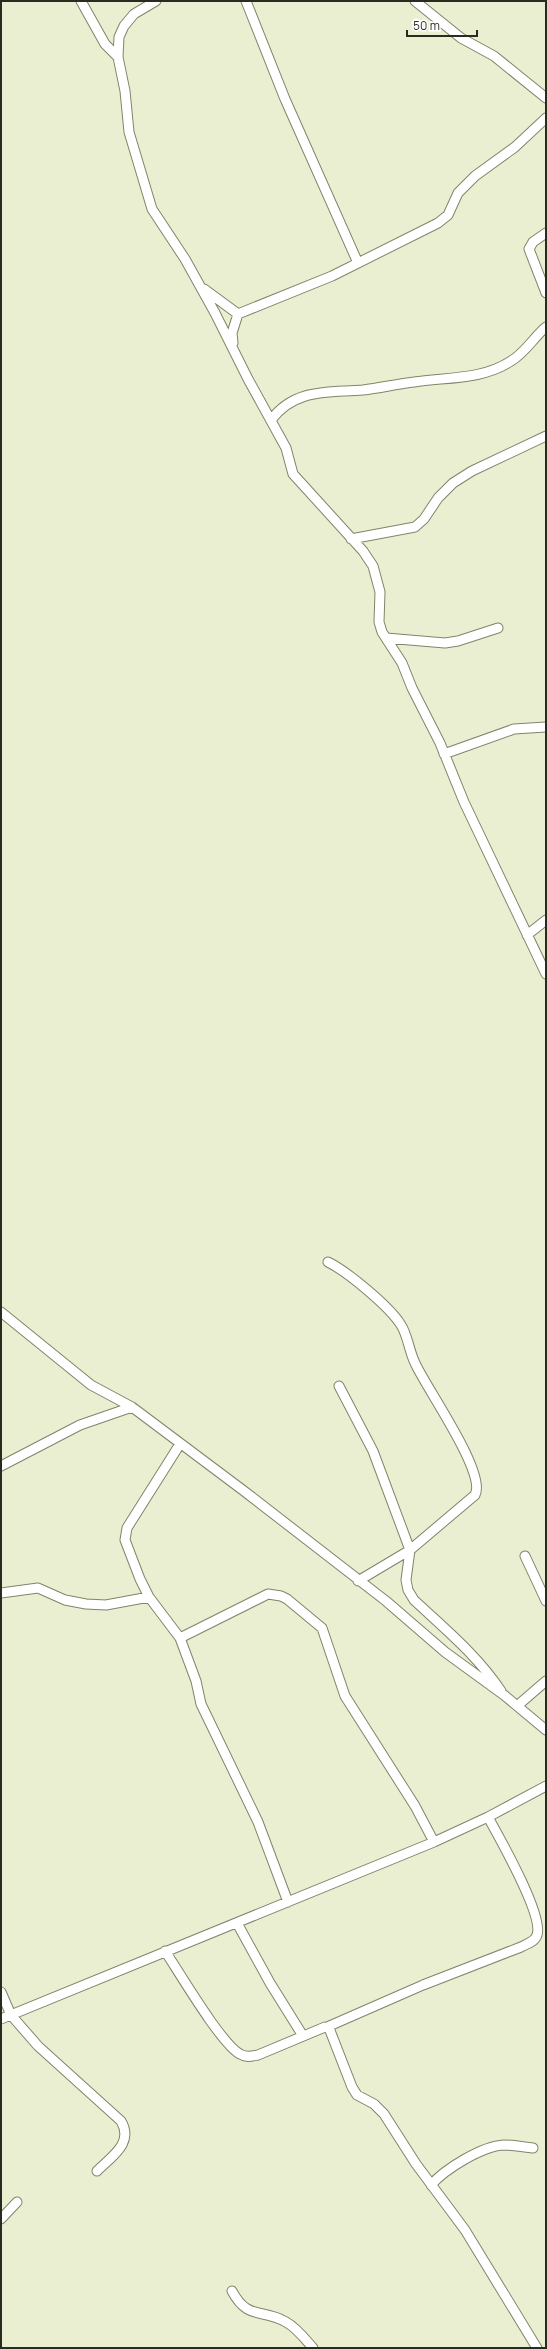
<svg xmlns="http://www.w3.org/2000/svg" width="547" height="2349" font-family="Manrope,sans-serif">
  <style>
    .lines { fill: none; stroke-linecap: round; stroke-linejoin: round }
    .minor-casing { stroke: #80846a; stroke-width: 11 }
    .minor { stroke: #fff; stroke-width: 9 }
  </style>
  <rect width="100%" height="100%" fill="#eaefd2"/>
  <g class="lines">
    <defs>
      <path id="minor" d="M81,1l24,43 13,13
        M156,1l-22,13 -10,12 -5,11 -1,20 7,34 4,41 23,77 33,50 30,54 33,66 38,69 7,26 70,77 10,15 7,26 -1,30 3,10 20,31 10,25 28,55 24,59 82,172
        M246,1l39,98 73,164
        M415,1l46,37 33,18 52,42
        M546,233l-13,9 -4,7 17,44
        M204,289l34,25
        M233,343l-1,-10 6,-19 94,-38 106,-53 10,-8 10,-22 17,-17 40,-29 31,-29
        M271,420c24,-32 57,-27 92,-30 17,-2 34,-6 51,-8 33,-5 68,-2 97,-21 14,-8 23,-24 35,-34
        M351,539l64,-12 9,-8 14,-21 15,-15 19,-12 74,-35
        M386,638l59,5 13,-2 40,-13
        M444,754l70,-25 32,-2
        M527,935l19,-15
        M328,1262c20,10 62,45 73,63 7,11 8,26 14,38 11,25 72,110 60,132l-65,55 -52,31
        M1,1312l90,73 41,22 112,84 142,110 59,51 59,43 42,35
        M339,1386l34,65 37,99 -4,30 2,10 6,10c31,29 63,55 87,91
        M180,1444l-53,84 -2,12 15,39 9,18 31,41 16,43 5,23 57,118 30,80
        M1,1466l79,-41 52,-18
        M525,1556l21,45
        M1,1593l37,-5 27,12 21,4 20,1 43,-8
        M180,1638l88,-44 13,2 6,3 35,29 23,68 70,110 19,36
        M517,1706l29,-25
        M237,1923l33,60 33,53
        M165,1951c14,21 57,94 75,103 6,4 12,2 18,1l67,-28 4,1 23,59 5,8 17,9 10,10 32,50 49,66 72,118
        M1,1992l10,23 27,31 83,75c13,22 -9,35 -24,50
        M1,2019l433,-177 54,-25 58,-31
        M327,2027l96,-42 98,-38c5,-3 14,-5 16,-12 7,-19 -38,-98 -49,-118
        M431,2185c14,-16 51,-39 73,-40 10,0 19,2 29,3
        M1,2219l16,-17
        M232,2291c16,30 30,17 54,31 11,6 19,17 27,26"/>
    </defs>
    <use href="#minor" class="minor-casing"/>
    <use href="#minor" class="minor"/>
  </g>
  <rect width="547" height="2349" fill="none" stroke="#292b20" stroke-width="4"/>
  <path d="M407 30v6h70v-6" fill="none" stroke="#292b20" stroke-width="2"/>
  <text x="413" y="30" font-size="12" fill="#292b20" stroke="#ffffff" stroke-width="3" paint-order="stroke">50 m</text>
</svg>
